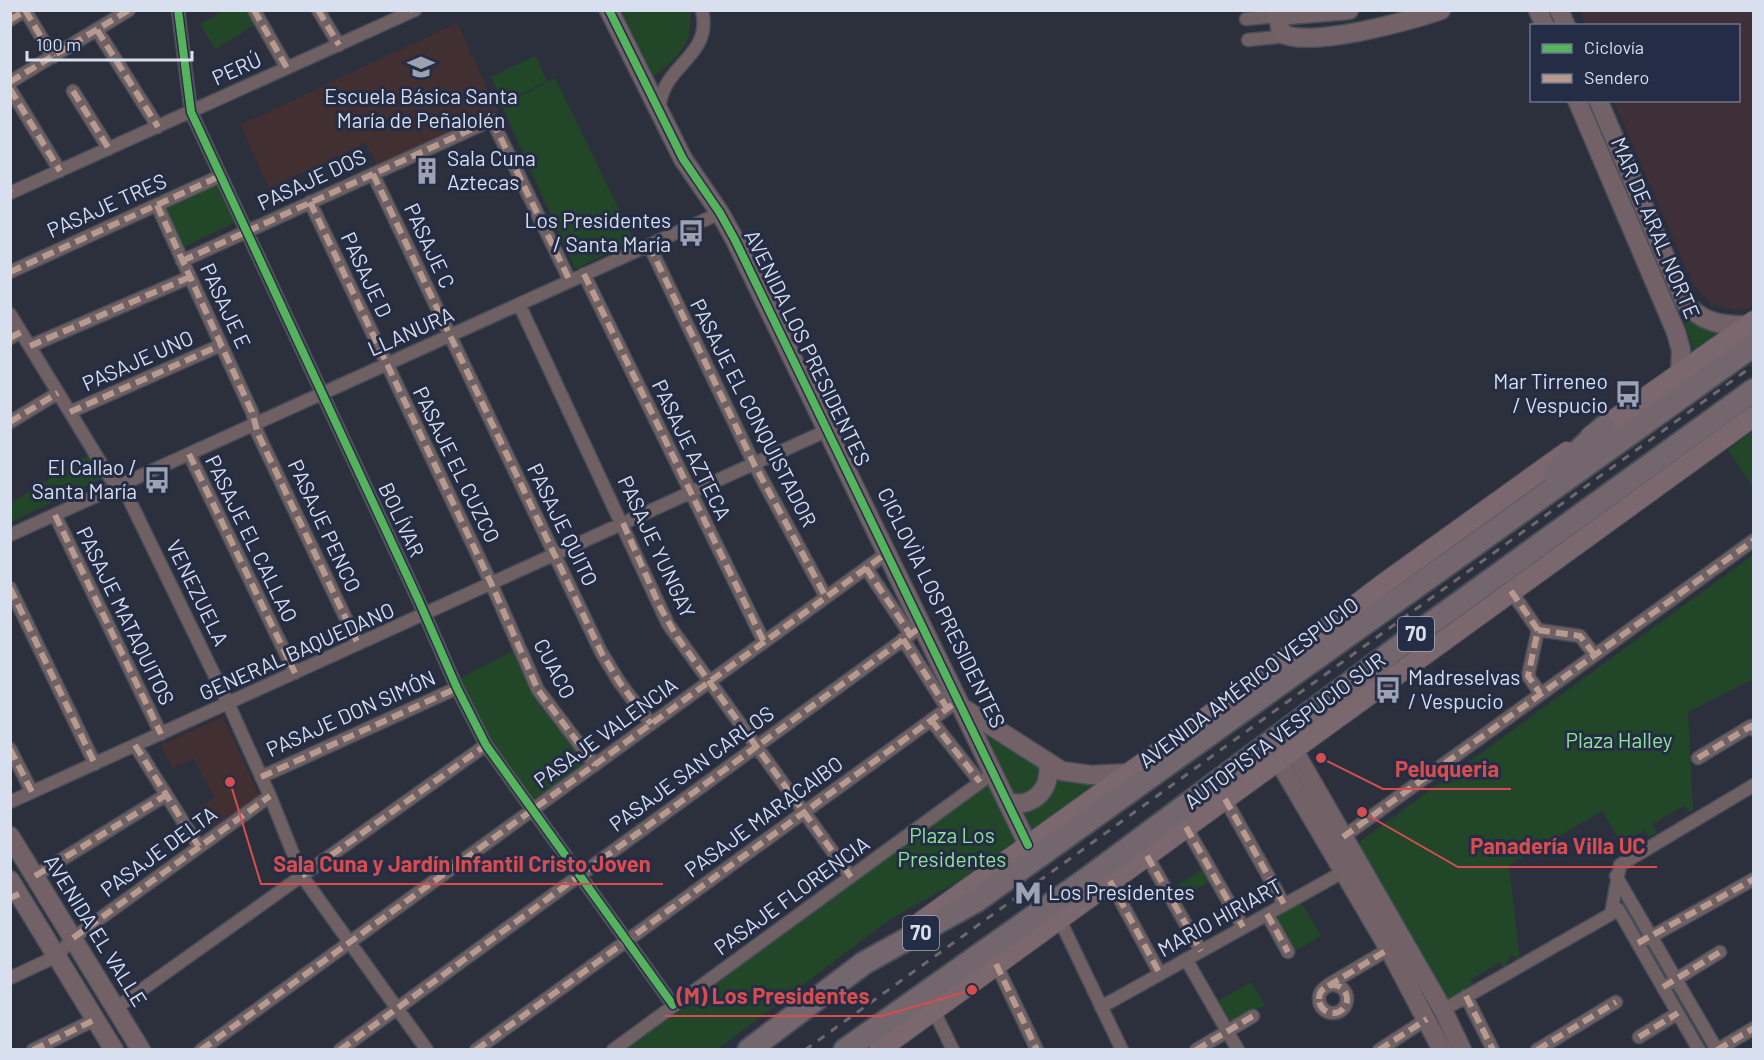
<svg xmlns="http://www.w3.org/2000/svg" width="1764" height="1060" font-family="Barlow,sans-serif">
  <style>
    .commercial { fill: #3f2f38 }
    .education { fill: #412f31 }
    .green { fill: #224628 }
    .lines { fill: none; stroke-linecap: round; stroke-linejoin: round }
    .street-casing { stroke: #494d58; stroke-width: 15 }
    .secondary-casing { stroke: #494d58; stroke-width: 21 }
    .primary-casing { stroke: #494d58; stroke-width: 22 }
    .highway-casing { stroke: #494d58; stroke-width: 26 }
    .street { stroke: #6f6063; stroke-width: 12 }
    .secondary { stroke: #726167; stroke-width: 18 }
    .primary { stroke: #7b676e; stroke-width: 20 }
    .highway { stroke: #73666d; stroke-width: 22 }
    .rail { stroke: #6d676f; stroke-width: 3; stroke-dasharray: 8 8; stroke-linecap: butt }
    .quiet { stroke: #b69a8f; stroke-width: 6; stroke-dasharray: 12 6; stroke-linecap: butt }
    .cycleway-casing { stroke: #242d45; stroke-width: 11 }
    .cycleway { stroke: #56b35d; stroke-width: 8 }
    .labels { text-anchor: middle; stroke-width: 6; stroke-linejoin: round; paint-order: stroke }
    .shield { fill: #242d45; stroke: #a2aabc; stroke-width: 1.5 }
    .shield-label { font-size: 20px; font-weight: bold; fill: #d8dfef }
    .street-label { font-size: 21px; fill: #d8dfef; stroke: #242d45 }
    .poi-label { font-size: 21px; fill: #d8dfef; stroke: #242d45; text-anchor: start }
    .park-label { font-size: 21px; fill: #90e496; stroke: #242d45 }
    .leader { fill: none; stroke: #d64d50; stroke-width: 2 }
    .callout-dot { fill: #d64d50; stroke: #242d45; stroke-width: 2 }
    .callout-label { font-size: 22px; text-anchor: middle; font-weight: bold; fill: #d64d50; stroke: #242d45; stroke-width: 6; stroke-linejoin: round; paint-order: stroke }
  </style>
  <rect width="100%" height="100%" fill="#2c303d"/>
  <path class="commercial" d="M1581,11h172l1,295 -4,2 -13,2 -25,-6 -18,-18 -80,-185 124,-1v-74l-154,-1z"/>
  <path class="education" d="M457,23l41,88 -121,55 -11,-23 -97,45 -29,-63z
    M223,717l37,80 -47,33 -15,-23 17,-9 -22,-40 -20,10 -13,-23z"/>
  <path class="green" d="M224,10l25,1 8,12 -41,26 -16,-24z
    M622,11h68c3,35 -11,44 -36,66z
    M535,56l12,25 -43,22 -13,-26z
    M555,78l79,162 -59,29 -73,-163z
    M217,181l19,41 -54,26 -17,-42z
    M1680,309l42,22 -28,20z
    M1753,431v56l-25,-37z
    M88,455l15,23 -92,44v-19z
    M1753,555v124l-65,33 5,98 -3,2 -6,-6 -32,18 5,9 -8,4 -4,-7 -23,13 -20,-32 -93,54 11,95 -9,-5 -7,13 -4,-6 -30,18 4,6 -29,15 -90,-156z
    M517,649l72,112 -54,42 -47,-64 -29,-60z
    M982,726l57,36 3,12c-7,14 -11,19 -27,20z
    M1059,774l50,4 -76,55 -11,-25c23,-8 31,-9 37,-34z
    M989,781l27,58 -45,38 -25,11 -57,32 -171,129 -99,1z
    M1204,869l7,12 -30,17 -7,-11z
    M1301,902l20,34 -26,15 -20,-33z
    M1251,982l14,23 -33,19 -14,-23z"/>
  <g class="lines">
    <defs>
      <path id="street" d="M25,10l28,47
        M178,10l13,102 227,487 39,89 29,57 187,260
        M254,10l33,58
        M318,10l21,35
        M1246,19l31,-3
        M10,20l16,-10
        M97,30l61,97
        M1248,40l38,-4
        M10,82l119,-72
        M10,89l50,82
        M73,91l36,58
        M659,110c3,-47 54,-52 43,-100
        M373,174l228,478 19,31 31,41
        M10,193l405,-183
        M310,202l181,381 47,107 57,75
        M157,205l95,207 6,22 100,210
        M649,245l105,219 72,133
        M182,261l310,-141 78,161
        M10,272l210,-96
        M584,274l180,368
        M519,304l149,320 183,253
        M10,314l100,164 17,17 101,208 42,93 32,80 125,174
        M10,338l11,-6
        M30,346l160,-69
        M70,412l151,-67
        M10,422l48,-29
        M189,454l106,219
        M55,515l106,219
        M10,535l710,-322
        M866,568l44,66
        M10,588l85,176
        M1511,591l27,39 -10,46 12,17
        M1538,630l42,6 14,18
        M903,639l44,69
        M931,720l49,62
        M135,745l64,102
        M10,749l22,43
        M1698,758l53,-32 3,4
        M261,777l196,-89
        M1225,799l59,105
        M10,802l818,-372
        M1186,827l57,100
        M1343,837l411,-297
        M1147,856l54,95
        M35,876l131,-81
        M1616,876l101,174
        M1110,881l50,93
        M1618,909l81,141
        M1267,914l21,38
        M1059,918l63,132
        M1647,939l107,-60
        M1186,959l52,91
        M996,964l41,86
        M10,978l47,-22 16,-18 197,-142
        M1670,983l50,-31
        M1319 999a14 14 0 1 1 28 0a14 14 0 1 1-28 0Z
        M1328,985l61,-36
        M1466,996l27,54
        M1101,1007l249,-139
        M116,1008l370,-263
        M933,1009l20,41
        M1443,1010l168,-96 9,-49 134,-80
        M1639,1037l39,-24
        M33,1050l63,-31
        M201,1050l686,-497
        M340,1050l582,-424
        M476,1050l483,-350
        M613,1050l380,-277
        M1196,1050l57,-34
        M1379,1050l48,-31
        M1537,1050l79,-48
        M1717,1050l37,-22"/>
      <path id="secondary" d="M609,10l74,149 37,54 15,27 293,605
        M1277,10l4,23c26,16 130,-12 160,-23
        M1538,10l7,16
        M1559,10l7,16
        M1277,16l72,-6
        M1577,100l99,232 5,18 -1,25
        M1598,100l86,201c17,22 38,25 65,24
        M963,708l99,63 29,4 38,-2
        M1293,749l150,261 19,40
        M1278,760l111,189 53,101
        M1007,802c26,7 45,-13 41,-39
        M10,836l131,214
        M10,880l104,170"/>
      <path id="primary" d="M1591,436l163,-115
        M921,922l278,-199 187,-141 181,-130
        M879,1050l875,-634"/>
      <path id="highway" d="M1555,473l49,-46
        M749,1050l115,-87 112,-62 778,-556
        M845,1050l246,-174 317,-236 346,-250"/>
    </defs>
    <use href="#street" class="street-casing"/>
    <use href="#secondary" class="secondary-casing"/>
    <use href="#primary" class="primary-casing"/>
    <use href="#highway" class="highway-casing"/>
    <use href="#street" class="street"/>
    <use href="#secondary" class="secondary"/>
    <use href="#primary" class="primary"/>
    <use href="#highway" class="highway"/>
    <path class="rail" d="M805,1050l949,-685"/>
    <path class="quiet" d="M25,10l28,47
      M254,10l33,58
      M318,10l21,35
      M412,10l1,1
      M10,20l16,-10
      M97,30l61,97
      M10,82l119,-72
      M10,89l50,82
      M73,91l36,58
      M373,174l228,478 19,31 31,41
      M10,192l1,1
      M310,202l181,381 47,107 57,75
      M157,205l95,207 6,22 100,210
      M649,245l105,219 72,133
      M182,261l310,-141 78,161
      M10,272l210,-96
      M584,274l180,368
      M10,338l11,-6
      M30,346l160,-69
      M70,412l151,-67
      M10,422l48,-29
      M189,454l106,219
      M55,515l106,219
      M623,523l37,84 17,30 174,240
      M866,568l44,66
      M10,588l85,176
      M1511,591l27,39 -10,46 12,17
      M1538,630l42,6 14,18
      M903,639l44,69
      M931,720l49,62
      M135,745l64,102
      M10,749l22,43
      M1698,758l53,-32 3,4
      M261,777l196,-89
      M1225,799l59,105
      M1186,827l57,100
      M1343,837l411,-297
      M1147,856l54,95
      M35,876l131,-81
      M302,876l184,-131
      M1110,881l50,93
      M10,898l9,-4
      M1267,914l21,38
      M73,938l197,-142
      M1638,943l116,-64
      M996,964l41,86
      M1319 999a14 14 0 1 1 28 0a14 14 0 1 1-28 0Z
      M1328,986l61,-37
      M1663,987l57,-35
      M1466,996l27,54
      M1639,1037l39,-24
      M33,1050l63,-31
      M201,1050l686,-497
      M340,1050l582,-424
      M476,1050l483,-350
      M1196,1050l57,-34
      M1379,1050l48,-31
      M1537,1050l79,-48
      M1717,1050l37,-22"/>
    <defs>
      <path id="cycleway" d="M178,10l13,102 227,487 39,89 29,57 187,260
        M609,10l74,149 37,54 15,27 293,605"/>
    </defs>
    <use href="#cycleway" class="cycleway-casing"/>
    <use href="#cycleway" class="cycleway"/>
  </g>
  <defs>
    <symbol id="school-bare" viewBox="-9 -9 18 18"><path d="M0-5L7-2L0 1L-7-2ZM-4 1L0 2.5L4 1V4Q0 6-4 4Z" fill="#9ca2b1" stroke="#242d45" stroke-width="2.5" paint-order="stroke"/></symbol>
    <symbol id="building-bare" viewBox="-9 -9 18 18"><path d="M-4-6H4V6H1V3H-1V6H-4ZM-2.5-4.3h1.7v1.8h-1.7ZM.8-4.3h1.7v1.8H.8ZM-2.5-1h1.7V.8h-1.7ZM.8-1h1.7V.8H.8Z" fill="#9ca2b1" stroke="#242d45" stroke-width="2.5" paint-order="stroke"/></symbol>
    <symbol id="bus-bare" viewBox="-9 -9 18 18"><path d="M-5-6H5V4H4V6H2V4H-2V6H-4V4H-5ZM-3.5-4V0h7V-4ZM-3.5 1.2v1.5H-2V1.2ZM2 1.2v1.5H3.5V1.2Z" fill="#9ca2b1" stroke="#242d45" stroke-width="2.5" paint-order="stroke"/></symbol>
    <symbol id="metro-bare" viewBox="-9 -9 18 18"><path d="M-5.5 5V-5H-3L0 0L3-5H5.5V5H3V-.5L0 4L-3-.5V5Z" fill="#9ca2b1" stroke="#242d45" stroke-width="2.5" paint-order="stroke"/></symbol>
  </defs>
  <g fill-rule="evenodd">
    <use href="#school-bare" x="402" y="48" width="38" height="38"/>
    <use href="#building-bare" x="408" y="152" width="38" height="38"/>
    <use href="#bus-bare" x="672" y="214" width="38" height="38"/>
    <use href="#bus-bare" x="1609" y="375" width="38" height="38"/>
    <use href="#bus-bare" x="138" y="461" width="38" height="38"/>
    <use href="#bus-bare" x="1369" y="671" width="38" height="38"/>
    <use href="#metro-bare" x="1009" y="874" width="38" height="38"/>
  </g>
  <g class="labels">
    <g class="shield">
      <rect x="1398" y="617" width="36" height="34" rx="4.5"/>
      <rect x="903" y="916" width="36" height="34" rx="4.5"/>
    </g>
    <g class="shield-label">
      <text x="1416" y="641">70</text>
      <text x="921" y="940">70</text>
    </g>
    <g class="street-label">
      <text transform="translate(237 69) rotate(-24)" y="7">PERÚ</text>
      <text transform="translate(312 180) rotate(-25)" y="7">PASAJE DOS</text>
      <text transform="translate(107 206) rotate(-24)" y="7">PASAJE TRES</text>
      <text transform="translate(1655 228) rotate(67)" y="7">MAR DE ARAL NORTE</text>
      <text transform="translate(429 246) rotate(65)" y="7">PASAJE C</text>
      <text transform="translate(366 275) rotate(65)" y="7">PASAJE D</text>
      <text transform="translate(225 306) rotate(65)" y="7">PASAJE E</text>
      <text transform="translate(411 332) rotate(-24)" y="7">LLANURA</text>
      <text transform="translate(807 348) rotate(64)" y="7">AVENIDA LOS PRESIDENTES</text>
      <text transform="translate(138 361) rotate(-24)" y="7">PASAJE UNO</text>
      <text transform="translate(753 413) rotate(63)" y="7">PASAJE EL CONQUISTADOR</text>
      <text transform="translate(691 450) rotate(64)" y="7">PASAJE AZTECA</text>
      <text transform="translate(456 465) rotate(64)" y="7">PASAJE EL CUZCO</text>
      <text transform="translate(401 520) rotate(65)" y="7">BOLÍVAR</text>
      <text transform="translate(562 525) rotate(64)" y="7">PASAJE QUITO</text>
      <text transform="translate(324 526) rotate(65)" y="7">PASAJE PENCO</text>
      <text transform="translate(251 539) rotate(64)" y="7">PASAJE EL CALLAO</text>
      <text transform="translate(656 547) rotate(65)" y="7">PASAJE YUNGAY</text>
      <text transform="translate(197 593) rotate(64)" y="7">VENEZUELA</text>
      <text transform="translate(941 608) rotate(64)" y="7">CICLOVÌA LOS PRESIDENTES</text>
      <text transform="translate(125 616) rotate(64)" y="7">PASAJE MATAQUITOS</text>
      <text transform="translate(297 652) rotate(-24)" y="7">GENERAL BAQUEDANO</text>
      <text transform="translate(554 669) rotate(62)" y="7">CUACO</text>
      <text transform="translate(1249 683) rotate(-37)" y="7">AVENIDA AMÉRICO VESPUCIO</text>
      <text transform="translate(351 714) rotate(-24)" y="7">PASAJE DON SIMÓN</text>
      <text transform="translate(1285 731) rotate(-37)" y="7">AUTOPISTA VESPUCIO SUR</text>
      <text transform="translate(606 733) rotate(-36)" y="7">PASAJE VALENCIA</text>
      <text transform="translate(692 769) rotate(-36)" y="7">PASAJE SAN CARLOS</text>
      <text transform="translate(764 817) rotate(-36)" y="7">PASAJE MARACAIBO</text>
      <text transform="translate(159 852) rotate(-36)" y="7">PASAJE DELTA</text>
      <text transform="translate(792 896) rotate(-36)" y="7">PASAJE FLORENCIA</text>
      <text transform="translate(1220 918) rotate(-29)" y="7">MARIO HIRIART</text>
      <text transform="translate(95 931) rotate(58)" y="7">AVENIDA EL VALLE</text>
    </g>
    <g class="poi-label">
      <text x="421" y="104" text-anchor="middle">Escuela Básica Santa<tspan x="421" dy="24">María de Peñalolén</tspan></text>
      <text x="447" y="166">Sala Cuna<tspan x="447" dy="24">Aztecas</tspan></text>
      <text x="671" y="228" text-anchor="end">Los Presidentes<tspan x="671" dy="24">/ Santa María</tspan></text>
      <text x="1608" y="389" text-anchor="end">Mar Tirreneo<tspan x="1608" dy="24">/ Vespucio</tspan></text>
      <text x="137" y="475" text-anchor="end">El Callao /<tspan x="137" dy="24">Santa María</tspan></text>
      <text x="1408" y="685">Madreselvas<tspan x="1408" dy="24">/ Vespucio</tspan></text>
      <text x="1048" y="900">Los Presidentes</text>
    </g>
    <g class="park-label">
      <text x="1619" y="748">Plaza Halley</text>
      <text x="952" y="843">Plaza Los<tspan x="952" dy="24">Presidentes</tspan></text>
    </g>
  </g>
  <path class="leader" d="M1321 758L1383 789H1511M1362 812L1458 867H1657M230 782L261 884H663M972 990L882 1016H665"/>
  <g class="callout-dot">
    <circle cx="1321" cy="758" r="6"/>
    <circle cx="1362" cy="812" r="6"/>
    <circle cx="230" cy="782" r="6"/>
    <circle cx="972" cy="990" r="6"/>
  </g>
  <g class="callout-label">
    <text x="1447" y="777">Peluqueria</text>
    <text x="1558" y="854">Panadería Villa UC</text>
    <text x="462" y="872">Sala Cuna y Jardín Infantil Cristo Joven</text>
    <text x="773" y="1004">(M) Los Presidentes</text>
  </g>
  <rect width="1764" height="1060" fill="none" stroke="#d8dfef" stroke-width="24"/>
  <rect x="1530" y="24" width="210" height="78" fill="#242d45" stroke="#6c7489" stroke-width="1.5"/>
  <rect x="1542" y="44" width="30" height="9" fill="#56b35d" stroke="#6c7489" stroke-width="1.5"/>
  <text x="1584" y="54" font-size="18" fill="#d8dfef">Ciclovía</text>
  <rect x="1542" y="74" width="30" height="9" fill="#b69a8f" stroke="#6c7489" stroke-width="1.5"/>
  <text x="1584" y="84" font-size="18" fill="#d8dfef">Sendero</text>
  <path d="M27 51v9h165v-9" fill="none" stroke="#d8dfef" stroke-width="3"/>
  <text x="36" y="51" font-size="18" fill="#d8dfef" stroke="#242d45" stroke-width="4.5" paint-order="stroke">100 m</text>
</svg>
